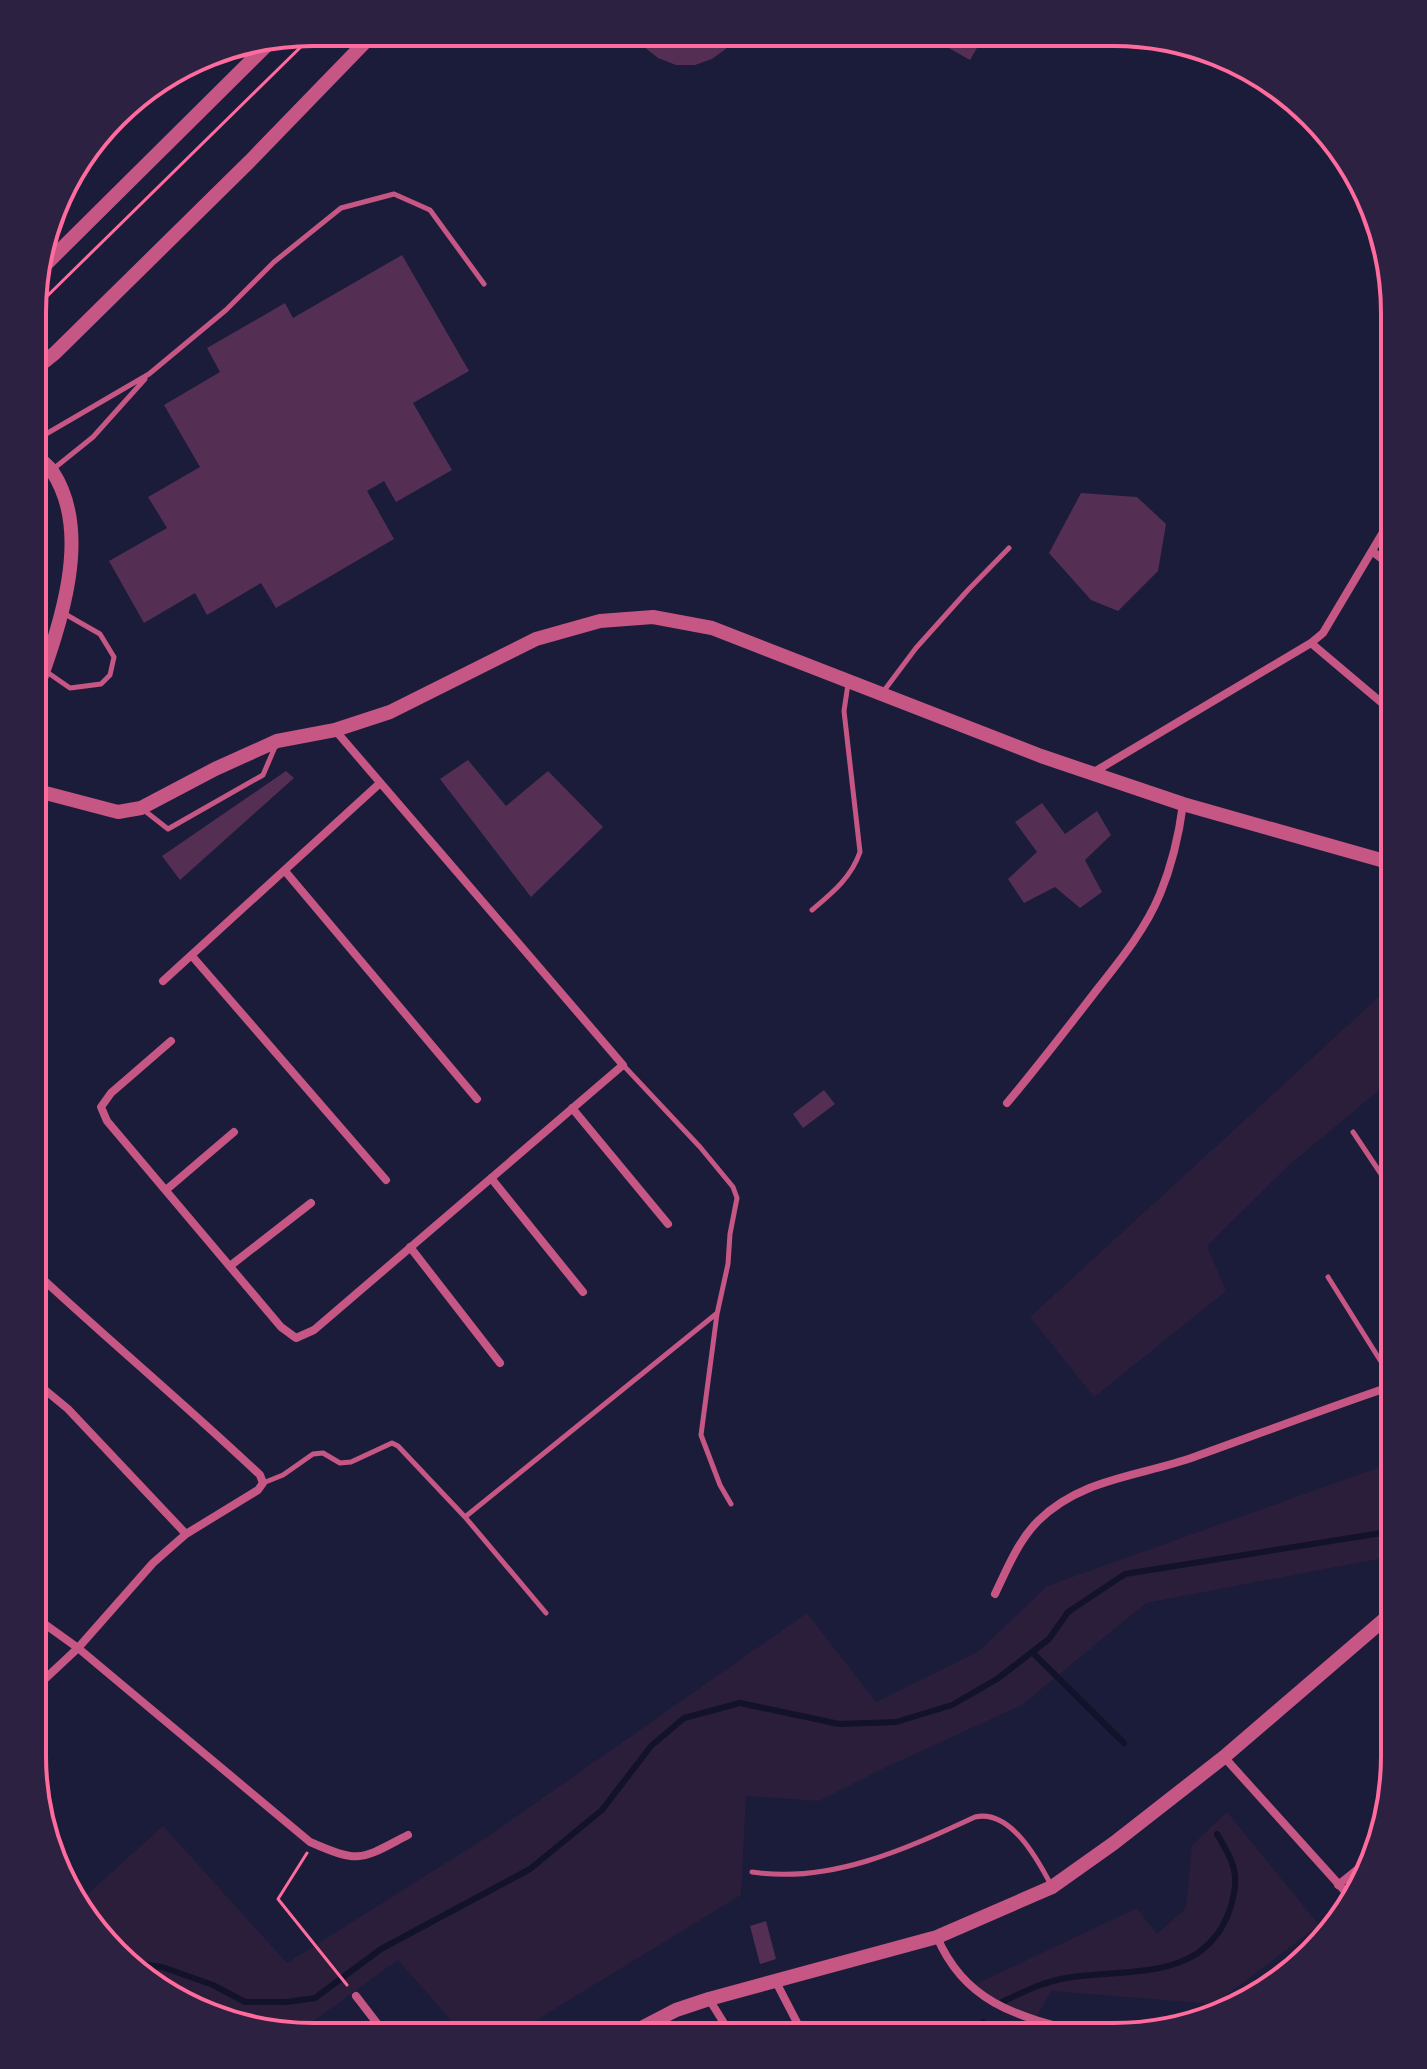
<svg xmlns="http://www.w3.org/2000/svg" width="1427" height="2069" font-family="'IBM Plex Sans',sans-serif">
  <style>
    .green { fill: #2a1e3b }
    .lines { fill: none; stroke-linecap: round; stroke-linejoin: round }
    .stream { stroke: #12122b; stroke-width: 6 }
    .building { fill: #542f53 }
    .path { stroke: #ff6b9d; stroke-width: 3 }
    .service { stroke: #c65784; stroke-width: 5 }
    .minor { stroke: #c65784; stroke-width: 8 }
    .tertiary { stroke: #c65784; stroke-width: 14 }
    .rim { fill: none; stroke: #ff6b9d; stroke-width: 4 }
  </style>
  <rect width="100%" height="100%" fill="#1b1b3a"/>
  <path class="green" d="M1395,982v95l-106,88 -82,81 19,45 -132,106 -64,-80z
    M1394,1462v94l-248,47 -124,102 -142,65 -61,31 -73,-5 -5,99 -229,140h-48l-66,-75 -104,75c-21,0 -44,-7 -59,-23l-4,4 -89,-37 -63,-77 84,-76 124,137 200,-126 320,-224 69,89 103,-51 68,-65z
    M1227,1812l92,113 -104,79 -164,-13 -15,27 -47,-19 -15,-14 163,-77 20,26 29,-26 6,-63z"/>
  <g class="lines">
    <path class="stream" d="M1032,1652l92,91
      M128,1962l34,5 51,18 32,17h42l28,-4 66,-49 149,-80 72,-59 49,-64 33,-28 56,-15 99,21 57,-2 56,-17 45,-26 52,-40 19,-27 57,-38 269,-43
      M1002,2002c21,-10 41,-20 64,-24 62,-10 139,5 164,-69 11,-34 4,-46 -13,-75
      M971,2037l12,-15"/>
  </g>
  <path class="building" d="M635,33h102l-10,15 -15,11 -17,6h-19l-18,-7 -15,-12z
    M924,34h61l-15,26z
    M402,255l67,116 -56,32 39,67 -56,32 -12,-21 -17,10 27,48 -118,69 -15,-25 -54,32 -12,-22 -51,30 -35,-62 58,-33 -19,-31 52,-30 -36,-62 56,-33 -13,-24 78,-45 8,15z
    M1081,493l56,4 29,27 -8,47 -40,40 -27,-11 -42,-47z
    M468,760l38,46 42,-35 55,56 -72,70 -91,-118z
    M286,771l8,7 -114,102 -18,-24z
    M1042,803l23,31 32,-23 14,24 -26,25 17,32 -22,16 -25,-21 -31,16 -16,-24 29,-27 -22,-30z
    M824,1090l11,14 -32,24 -10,-14z
    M766,1921l10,38 -16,5 -10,-38z"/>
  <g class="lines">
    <path class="path" d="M34,309l282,-277
      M307,1853l-29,46 69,86"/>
    <path class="service" d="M34,441l115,-67 77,-64 48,-48 67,-54 53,-14 36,16 54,74
      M52,470l41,-33 52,-58
      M34,656l10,14 26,18 31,-4 9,-9 4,-18 -14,-23 -35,-20
      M883,692l33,-44 52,-58 41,-42
      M145,811l23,18 95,-54 12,-28
      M812,910c20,-17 39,-32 48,-58l-16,-141 4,-27
      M623,1065l77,82 33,40 4,11 -7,36 -2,30 -11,50 -16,121 19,50 11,19
      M1353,1132l42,63
      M1328,1277l67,107
      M263,1483l20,-8 30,-21 10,-1 17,10 11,-1 41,-19 6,3 67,71 81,96
      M465,1517l251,-203
      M752,1872c78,12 154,-23 223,-55 35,-8 62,41 76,68"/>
    <path class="minor" d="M1372,551l23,18
      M1311,643l84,71
      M1094,772l217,-129 12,-10 72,-121
      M285,871l192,228
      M192,956l194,224
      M163,981l216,-197
      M171,1041l-60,52 -10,14 6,14 174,206 15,11 18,-8 309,-265 -288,-335
      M1007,1103c32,-38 62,-77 92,-116 23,-29 47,-59 61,-93 12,-29 19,-59 23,-90
      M572,1108l96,116
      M491,1178l92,114
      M166,1190l68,-58
      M410,1247l90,116
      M230,1266l81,-63
      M33,1380l35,29 118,125
      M995,1594c12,-25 23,-53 43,-73 43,-43 103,-45 156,-64 67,-24 133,-49 201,-72
      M32,1615l46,33 232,194c51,22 50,18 98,-7
      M32,1691l46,-43 75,-85 33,-29 72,-44 5,-7 -3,-8c-74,-70 -153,-136 -227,-205
      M1224,1757l128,142
      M1338,1885l26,-21
      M937,1937c31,73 92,81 160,100
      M776,1982l28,54
      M356,1996l30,39
      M709,1999l23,37"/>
    <path class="tertiary" d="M34,276l239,-237
      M34,370l21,-17 195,-192 125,-129
      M34,698c23,-65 61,-163 18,-227 -5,-6 -12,-12 -18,-17
      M34,790l84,22 23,-4 74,-39 62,-28 58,-11 55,-18 146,-73 64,-18 53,-4 59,11 329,128 142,48 212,60
      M626,2036l50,-26 33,-11 228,-62 115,-50 62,-44 110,-86 170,-146"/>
  </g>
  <path d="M0 0H1427V2069H0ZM313 46H1114A267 267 0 0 1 1381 313V1756A267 267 0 0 1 1114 2023H313A267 267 0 0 1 46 1756V313A267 267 0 0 1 313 46Z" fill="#2d2142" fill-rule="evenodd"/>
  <path class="rim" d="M313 46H1114A267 267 0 0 1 1381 313V1756A267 267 0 0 1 1114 2023H313A267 267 0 0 1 46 1756V313A267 267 0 0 1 313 46Z"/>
</svg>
